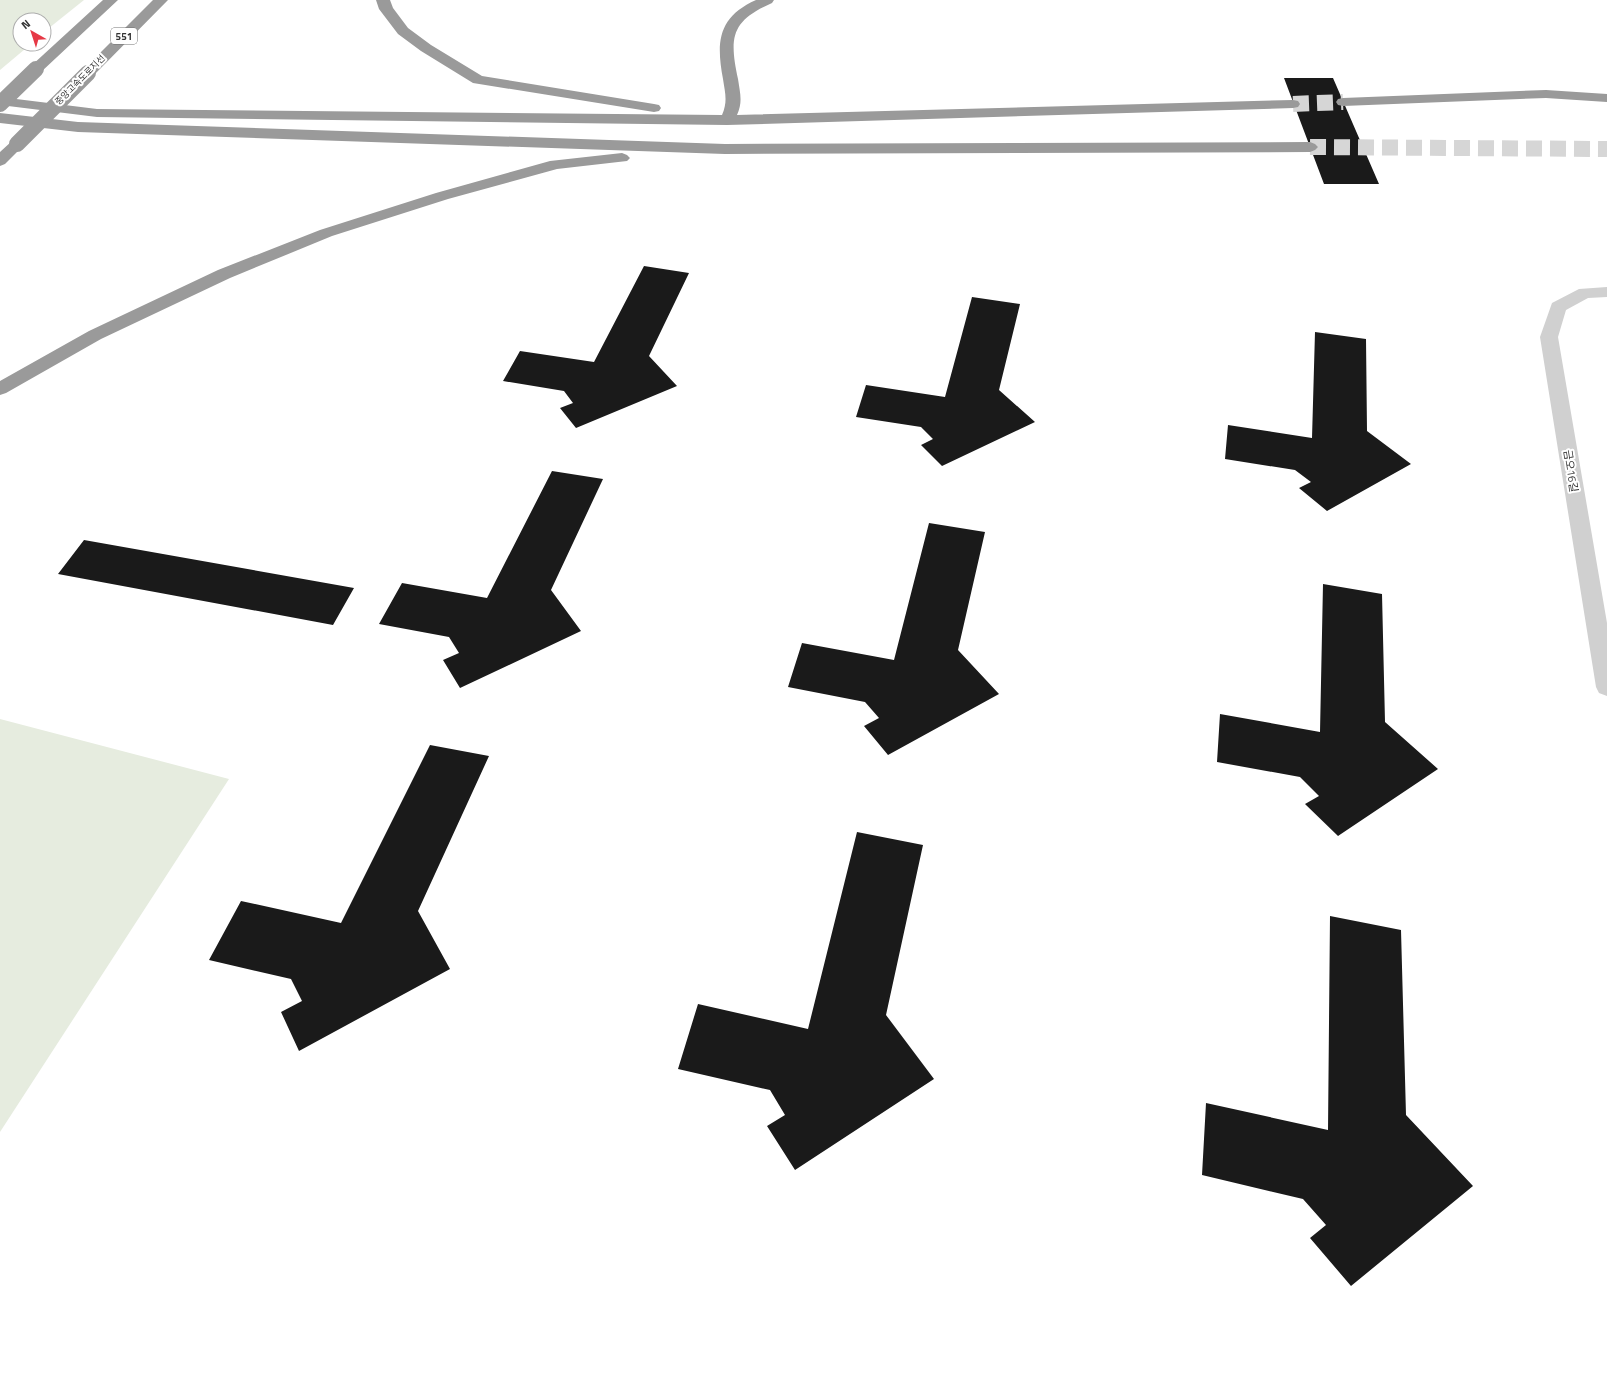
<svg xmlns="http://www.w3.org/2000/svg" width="1607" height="1375" font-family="'Titillium Web','Noto Sans KR',sans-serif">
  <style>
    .green { fill: #e6ecdf }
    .building { fill: #1a1a1a }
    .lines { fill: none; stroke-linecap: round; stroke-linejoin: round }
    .highway-tunnel { stroke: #d6d6d6; stroke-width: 16; stroke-dasharray: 16 8; stroke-linecap: butt }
    .street { fill: #d0d0d0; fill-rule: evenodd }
    .highway { fill: #9a9a9a; fill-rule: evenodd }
    .highway-bridge { stroke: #9a9a9a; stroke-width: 16 }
    .labels { text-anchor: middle; stroke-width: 4; stroke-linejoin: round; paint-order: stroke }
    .far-street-label { font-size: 9px; fill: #333; stroke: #fff }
    .shield { fill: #fff; stroke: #707070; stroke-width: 1 }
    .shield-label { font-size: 10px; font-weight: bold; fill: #333 }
    .street-label { font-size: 11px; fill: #333; stroke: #fff }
  </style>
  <rect width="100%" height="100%" fill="#fff"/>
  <path class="green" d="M0,0h84l-40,32v-12h-24v24h11l-31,26z
    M0,719l229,60 -229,353z"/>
  <path class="building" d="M1284,78h49l46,106h-55z
    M644,266l45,7 -40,83 28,30 -101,42 -16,-20 13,-5 -9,-12 -61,-10 17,-30 74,11z
    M972,297l48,7 -21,86 36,32 -93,44 -21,-21 12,-6 -12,-12 -65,-10 10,-32 79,12z
    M1315,332l51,7 1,92 44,33 -84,47 -28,-23 12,-6 -16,-12 -70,-11 3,-34 84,13z
    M552,471l51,8 -52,111 30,41 -121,57 -17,-28 16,-7 -10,-16 -70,-13 23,-41 85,15z
    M929,523l56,9 -27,118 41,44 -111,61 -24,-29 15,-8 -14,-16 -77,-15 14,-44 92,17z
    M84,540l270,48 -21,37 -275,-51z
    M1323,584l59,10 3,128 53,47 -100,67 -33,-32 14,-8 -19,-19 -83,-15 3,-48 100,18z
    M430,745l59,11 -71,155 32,58 -151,82 -18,-39 21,-11 -11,-22 -82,-19 32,-59 100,22z
    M857,832l66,13 -37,170 48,64 -139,91 -28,-44 18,-11 -15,-25 -92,-21 20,-65 110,25z
    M1330,916l71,14 5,185 67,71 -122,100 -41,-48 16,-13 -23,-26 -101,-24 4,-72 122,27z"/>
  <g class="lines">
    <path class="highway-tunnel" d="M1293,104l50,-2
      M1310,147l297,2"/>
    <path class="street" d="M1607,287v10l-19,1 -22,12 -8,27 49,286v73l-8,-3 -3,-6 -56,-350 12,-34 27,-14z"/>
    <path class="highway" d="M103,0h15l-77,72h-10l-2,-3 2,-3z
      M153,0h15l-75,76h-10l-2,-3 2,-3z
      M376,0h14l3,8 15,20 23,17 51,31 172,28 5,1 2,3 -2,3 -5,1 -181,-29 -52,-32 -23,-17 -19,-25z
      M756,0h18l-2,3c-41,18 -43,34 -34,76 2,14 5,23 -1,36l556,-15 5,1 2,3 -2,3 -5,1 -566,17 -630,-8 -97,-12v-8l97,12 625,6c6,-14 3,-22 1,-36 -7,-37 -5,-62 33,-79z
      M1546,90l61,4v8l-61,-4 -203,8 -5,-1 -2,-3 2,-3 5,-1z
      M0,113l78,9 647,22 585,-2 5,2 3,3 -3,3 -5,2 -585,2 -647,-22 -78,-9z
      M17,139l5,2 3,3 -20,20 -5,2v-14l12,-11z
      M622,153l5,2 3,3 -3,3 -70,8 -109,30 -116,37 -102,42 -129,61 -95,54 -6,2v-14l89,-50 129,-61 102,-40 116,-37 114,-32z"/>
    <path class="highway-bridge" d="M0,104l36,-35
      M17,144l71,-71"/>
  </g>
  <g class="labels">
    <g class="far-street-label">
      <text transform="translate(80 80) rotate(-45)" y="3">중앙고속도로지선</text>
    </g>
    <rect class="shield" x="111" y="28" width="26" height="16" rx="3"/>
    <g class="shield-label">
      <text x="124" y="40">551</text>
    </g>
    <g class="street-label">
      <text transform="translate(1571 471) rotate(81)" y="4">금오16길</text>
    </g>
  </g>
  <g transform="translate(32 32) rotate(321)"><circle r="19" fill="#ffffff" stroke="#adadad"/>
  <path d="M0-3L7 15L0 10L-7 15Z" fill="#e63946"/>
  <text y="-6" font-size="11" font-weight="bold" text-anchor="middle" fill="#333333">N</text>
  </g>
</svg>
